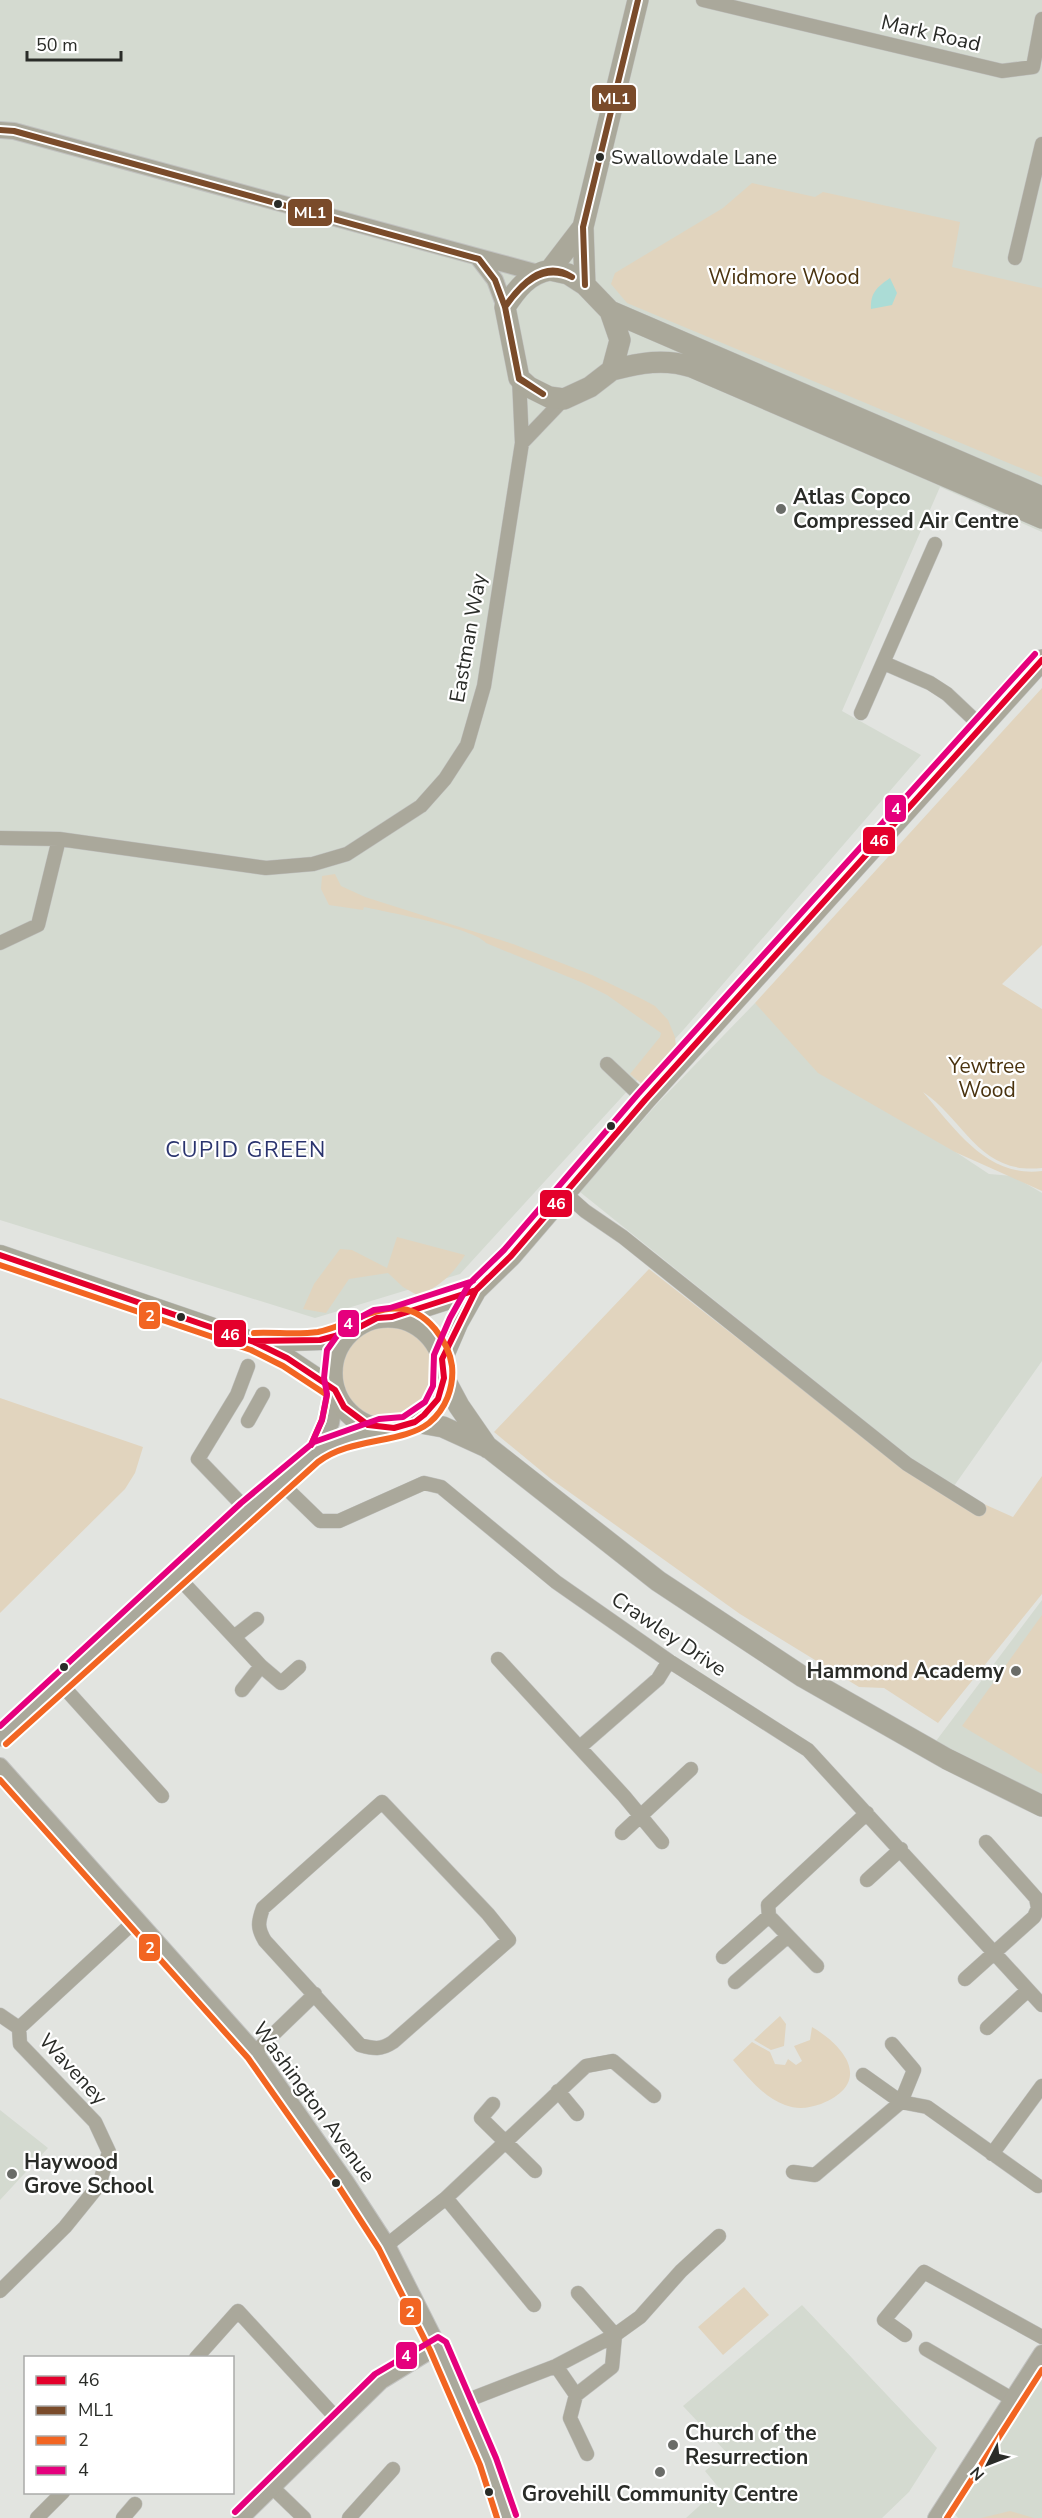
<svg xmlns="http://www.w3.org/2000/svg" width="1042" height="2518" font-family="'Nunito Sans',sans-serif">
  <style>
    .built { fill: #d4dad0 }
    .green { fill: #e1d4be }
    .water { fill: #abdcd6 }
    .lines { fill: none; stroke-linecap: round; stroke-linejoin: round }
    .minor-casing { stroke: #c1c2c0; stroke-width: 15 }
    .tertiary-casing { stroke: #c1c2c0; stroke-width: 18 }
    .secondary-casing { stroke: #c1c2c0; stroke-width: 21 }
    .primary-casing { stroke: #c1c2c0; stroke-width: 22 }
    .minor { stroke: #aaa89b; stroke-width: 14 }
    .tertiary { stroke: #aaa89b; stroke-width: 16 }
    .secondary { stroke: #a8a899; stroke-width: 20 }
    .primary { stroke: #aaa89a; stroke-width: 21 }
    .bus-1-casing { stroke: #fff; stroke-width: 10 }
    .bus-2-casing { stroke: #fff; stroke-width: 10 }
    .bus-3-casing { stroke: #fff; stroke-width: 10 }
    .bus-4-casing { stroke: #fff; stroke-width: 10 }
    .bus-1 { stroke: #e4002b; stroke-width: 6 }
    .bus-2 { stroke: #7a4b2a; stroke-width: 6 }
    .bus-3 { stroke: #f26522; stroke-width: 6 }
    .bus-4 { stroke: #e5007d; stroke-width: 6 }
    .bus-dot { fill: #2a2c28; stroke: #fff; stroke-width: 2 }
    .poi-dot { fill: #6a6c68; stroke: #fff; stroke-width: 2 }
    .labels { text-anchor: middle; stroke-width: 4.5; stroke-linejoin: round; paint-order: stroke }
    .bus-label { font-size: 20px; fill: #2a2c28; stroke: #fff; text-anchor: start }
    .street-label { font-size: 21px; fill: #2a2c28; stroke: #fff }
    .park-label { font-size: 21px; fill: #4a330f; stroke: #fff }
    .poi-label { font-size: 21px; font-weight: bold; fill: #2a2c28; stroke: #fff; text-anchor: start }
    .neighbourhood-label { font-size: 22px; letter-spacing: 1.5px; fill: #2a346e; stroke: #fff }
    .line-badge { stroke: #fff; stroke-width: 2 }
    .badge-label { font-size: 16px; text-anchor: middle; font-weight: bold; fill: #fff }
  </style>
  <rect width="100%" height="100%" fill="#e2e4e0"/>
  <path class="built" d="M0,0h1042v532l-102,-45 -98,224 79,44 -236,273 -225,246 -145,44 -315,-98z
    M755,1003l28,16 141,112 65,43 24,2 29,17v168l-88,125 -42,-27 -332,-267 77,-88z
    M1042,1600v194l-19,-7 -87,-46z
    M0,2110l48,38 -48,52z
    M802,2305l135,143 -28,44 -27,26h-196l33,-30 -14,-17 22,-18 -44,-47z
    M1042,2376v142h-84l-6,-7z"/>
  <path class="green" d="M752,183l63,14 8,-5 137,30 -8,45 90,21v189l-415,-174 -16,-19 4,-11 108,-65z
    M1042,688v257l-40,39 40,25v159c-63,7 -77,-48 -119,-76 32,37 64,86 119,79v20l-87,-39 -137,-79 -63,-70z
    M335,874l6,12 24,11 148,47 79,31 50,24 13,7 13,14 7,17 1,10 -33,38 -13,-11 30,-37 1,-4 -54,-38 -24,-12 -97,-40c-12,-15 -99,-31 -122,-36l-1,3 -34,-5 -8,-16 1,-13z
    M397,1237l68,18c-11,18 -27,34 -48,40l-14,-8 -15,-14 -39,6 -23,34 -23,-4 11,-25 26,-35 12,1 35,18z
    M649,1269l254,199 110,49 29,-41v118l-104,129 -54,-35 -25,-1 -119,-73 -189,-135 -57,-47z
    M341 1374a47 47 0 1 1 94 0a47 47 0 1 1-94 0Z
    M0,1398l143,49 -8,26 -10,16 -125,124z
    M1042,1615v159l-80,-48z
    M780,2016l6,8 -2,22 -13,4 -17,-10z
    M812,2027c34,20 61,56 9,77 -12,4 -23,6 -36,1 -22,-8 -37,-28 -52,-45l19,-18 18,10 5,12 10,1 3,-6 8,6 6,-4 -8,-15 16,-6z
    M744,2287l25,28 -46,40 -25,-28z
    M1010,2511l24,7h-53z"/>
  <path class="water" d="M890,278l7,15 -5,12 -21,4c-1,-16 6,-22 19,-31z"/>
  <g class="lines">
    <defs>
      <path id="minor" d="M703,0l299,71 31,-4 9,-48
        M1015,258l27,-114
        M522,443l42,-44
        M884,663l46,20 17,11 35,33
        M861,713l74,-169
        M0,838l59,1 207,29 47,-4 34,-10 74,-48 24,-27 22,-34 17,-59 38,-243 -3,-65
        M0,943l38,-18 21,-86
        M607,1064l38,36
        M566,1194l19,17 38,26 284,227 72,45
        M248,1421l15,-27
        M281,1483l39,38h19l85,-38 17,4 115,95 113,79 139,89 234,255
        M247,1510l-49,-51 39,-64 11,-29
        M177,1576l84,90 20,17 18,-16
        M234,1637l23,-18
        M498,1659l126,137 38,46
        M60,1683l102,113
        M242,1690l19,-24
        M580,1747l78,-68 11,-18
        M382,1802l106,112 21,26 -116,102c-12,8 -19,7 -33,3l-95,-104c-8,-13 -7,-19 -2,-33z
        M622,1833l69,-64
        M867,1880l34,-31
        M769,1916l48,50
        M723,1957l46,-41 -1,-11 99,-92
        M965,1979l69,-62 4,-9 -2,-10 -50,-56
        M735,1982l53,-46
        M0,2015l19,13
        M987,2028l41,-38
        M255,2052l60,-58
        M863,2075l38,27 13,-32 -22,-26
        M558,2091l19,23
        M493,2104l-12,14 54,53
        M992,2154l50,-68
        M793,2172l22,3 86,-73 26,5 111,79
        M446,2198l88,107
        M387,2245l59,-47 140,-132 27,-5 41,35
        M0,2291l65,-64 34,-42 10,-33 -14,-30 -75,-78 -1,-16 118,-109
        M905,2335l-21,-15 40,-48 118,65
        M926,2349l86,50
        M196,2358l42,-47 101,110
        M556,2366l20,29 36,-28 3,-32 -37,-42
        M576,2395l-6,23 17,36
        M463,2402l93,-36 59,-31 25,-18 41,-46 38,-35
        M272,2487l32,31
        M37,2518l26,-26
        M123,2518l12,-14
        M349,2518l44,-49"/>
      <path id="tertiary" d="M0,130l14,1 524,142
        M479,259l16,21 10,27
        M319,1449l12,-26 5,-29
        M0,1738l247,-228 72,-61 63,-21
        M0,1766l255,286 91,130 41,63 51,101 50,116 19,56
        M241,2518l140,-137 57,-35
        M936,2518l106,-165"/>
      <path id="secondary" d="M0,1255l254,87 33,16 48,32
        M259,1342l61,-2 30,-8"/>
      <path id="primary" d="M550,270l18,4 17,11 25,26 10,29 -8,30 -22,17 -26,12 -15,-2 -20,-10 -10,-9 -14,-71c12,-18 23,-33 45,-37z
        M550,270l33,-43
        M585,285l-2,-58 55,-227
        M610,311l432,186
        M612,370c28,-7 52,-12 80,-3l350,151
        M392,1317l84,-27
        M332 1373a56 56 0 1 1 112 0a56 56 0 1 1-112 0Z
        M442,1359l16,-37 18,-32 35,-34 134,-156 397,-440
        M444,1378l15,28 29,42
        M415,1422l28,5 46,21 169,133 145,96 144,82 95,47"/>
    </defs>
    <use href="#minor" class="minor-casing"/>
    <use href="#tertiary" class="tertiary-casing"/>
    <use href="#secondary" class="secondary-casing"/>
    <use href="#primary" class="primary-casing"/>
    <use href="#minor" class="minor"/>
    <use href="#tertiary" class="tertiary"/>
    <use href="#secondary" class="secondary"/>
    <use href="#primary" class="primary"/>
    <defs>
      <path id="bus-1" d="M0,1255l254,87 33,16 48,32 9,17 24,18 26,3 21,-6 9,-7 14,-16 6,-21 -2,-19 34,-69 35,-34 134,-156 397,-440
        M252,1341l68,-1 30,-8 27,-14 15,-1 84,-27 12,-12"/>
      <path id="bus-2" d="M0,130l14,1 465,128 16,21 10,27
        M585,285l-2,-58 55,-227
        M505,307l14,71 24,16
        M505,307l14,72 24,15
        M505,307c15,-22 39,-49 67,-30
        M505,307c16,-23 37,-44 67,-30"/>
      <path id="bus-3" d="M0,1265l251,85 32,16 44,29 -5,25 -11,25
        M6,1744l312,-282c33,-25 84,-18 111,-39 17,-14 25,-36 23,-57 -2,-15 -8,-26 -17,-37 -36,-44 -76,-5 -117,3 -21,3 -43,0 -64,1
        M0,1780l248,278 91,129 40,62 51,101 50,115 17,53
        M947,2518l95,-148"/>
      <path id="bus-4" d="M311,1445l11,-25 5,-26 -3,-16 3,-28 17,-24 30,-16 16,-2 83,-27
        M0,1726l241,-223 73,-61 65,-23 24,-2 22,-15 8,-16 1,-31 16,-37 19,-34 35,-34 134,-156 397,-440
        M235,2512l140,-138 63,-37 8,5 50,116 20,57"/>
    </defs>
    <use href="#bus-1" class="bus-1-casing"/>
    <use href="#bus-2" class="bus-2-casing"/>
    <use href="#bus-3" class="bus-3-casing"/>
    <use href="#bus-4" class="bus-4-casing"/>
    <use href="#bus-1" class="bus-1"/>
    <use href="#bus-2" class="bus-2"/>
    <use href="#bus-3" class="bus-3"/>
    <use href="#bus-4" class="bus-4"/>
  </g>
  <g class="bus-dot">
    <circle cx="600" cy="157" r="5"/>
    <circle cx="278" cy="204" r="5"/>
    <circle cx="611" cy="1126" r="5"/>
    <circle cx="181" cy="1317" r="5"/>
    <circle cx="64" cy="1667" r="5"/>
    <circle cx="336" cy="2183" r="5"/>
    <circle cx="489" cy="2492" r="5"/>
  </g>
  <g class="poi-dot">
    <circle cx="781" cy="509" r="6"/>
    <circle cx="1016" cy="1671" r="6"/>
    <circle cx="12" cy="2174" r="6"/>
    <circle cx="673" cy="2445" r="6"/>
    <circle cx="660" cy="2472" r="6"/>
  </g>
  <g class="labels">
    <g class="bus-label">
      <text x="611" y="164">Swallowdale Lane</text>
    </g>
    <g class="street-label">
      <text transform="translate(931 33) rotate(13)" y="7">Mark Road</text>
      <text transform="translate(468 638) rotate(-80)" y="7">Eastman Way</text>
      <text transform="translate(669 1634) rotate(34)" y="7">Crawley Drive</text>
      <text transform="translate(73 2069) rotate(47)" y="7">Waveney</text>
      <text transform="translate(314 2102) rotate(54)" y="7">Washington Avenue</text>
    </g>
    <g class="park-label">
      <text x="784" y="284">Widmore Wood</text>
      <text x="987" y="1073">Yewtree<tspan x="987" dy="24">Wood</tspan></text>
    </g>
    <g class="poi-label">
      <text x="793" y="504">Atlas Copco<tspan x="793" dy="24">Compressed Air Centre</tspan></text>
      <text x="1004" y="1678" text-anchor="end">Hammond Academy</text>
      <text x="24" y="2169">Haywood<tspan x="24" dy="24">Grove School</tspan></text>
      <text x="685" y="2440">Church of the<tspan x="685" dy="24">Resurrection</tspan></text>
      <text x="660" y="2501" text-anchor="middle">Grovehill Community Centre</text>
    </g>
    <g class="neighbourhood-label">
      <text x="246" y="1157">CUPID GREEN</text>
    </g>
  </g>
  <g class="line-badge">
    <rect x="591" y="84" width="46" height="28" rx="6" fill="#7a4b2a"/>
    <rect x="287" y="198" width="46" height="29" rx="6" fill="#7a4b2a"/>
    <rect x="884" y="794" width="23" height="29" rx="6" fill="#e5007d"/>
    <rect x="862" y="826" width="34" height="29" rx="6" fill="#e4002b"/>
    <rect x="539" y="1189" width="34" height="29" rx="6" fill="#e4002b"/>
    <rect x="138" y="1301" width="23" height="29" rx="6" fill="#f26522"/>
    <rect x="337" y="1309" width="23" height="29" rx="6" fill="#e5007d"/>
    <rect x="213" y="1319" width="34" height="29" rx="6" fill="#e4002b"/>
    <rect x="138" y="1933" width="23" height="29" rx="6" fill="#f26522"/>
    <rect x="399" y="2297" width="23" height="29" rx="6" fill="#f26522"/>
    <rect x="395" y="2341" width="23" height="29" rx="6" fill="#e5007d"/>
  </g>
  <g class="badge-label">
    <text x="614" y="104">ML1</text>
    <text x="310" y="218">ML1</text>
    <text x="896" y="814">4</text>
    <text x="879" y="846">46</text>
    <text x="556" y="1209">46</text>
    <text x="150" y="1321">2</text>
    <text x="348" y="1329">4</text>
    <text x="230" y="1340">46</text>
    <text x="150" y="1953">2</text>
    <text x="410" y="2317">2</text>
    <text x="406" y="2361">4</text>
  </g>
  <rect x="24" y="2356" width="210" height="138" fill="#ffffff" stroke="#aaaba9" stroke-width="1.5"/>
  <rect x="36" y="2376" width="30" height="9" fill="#e4002b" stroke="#aaaba9" stroke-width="1.5"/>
  <text x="78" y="2386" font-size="18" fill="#2a2c28">46</text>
  <rect x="36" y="2406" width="30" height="9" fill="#7a4b2a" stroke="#aaaba9" stroke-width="1.5"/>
  <text x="78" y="2416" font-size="18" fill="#2a2c28">ML1</text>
  <rect x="36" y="2436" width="30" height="9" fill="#f26522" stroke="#aaaba9" stroke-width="1.5"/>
  <text x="78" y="2446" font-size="18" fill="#2a2c28">2</text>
  <rect x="36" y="2466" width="30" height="9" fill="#e5007d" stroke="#aaaba9" stroke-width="1.5"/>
  <text x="78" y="2476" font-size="18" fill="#2a2c28">4</text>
  <g transform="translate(988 2464) rotate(228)" stroke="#ffffff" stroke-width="4.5" paint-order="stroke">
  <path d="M0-4.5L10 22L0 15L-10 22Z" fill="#2a2c28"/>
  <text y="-9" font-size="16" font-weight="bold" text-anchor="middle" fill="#2a2c28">N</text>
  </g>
  <path d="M27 51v9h94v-9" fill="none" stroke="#2a2c28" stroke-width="3"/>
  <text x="36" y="51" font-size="18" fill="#2a2c28" stroke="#ffffff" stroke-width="4.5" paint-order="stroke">50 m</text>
</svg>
